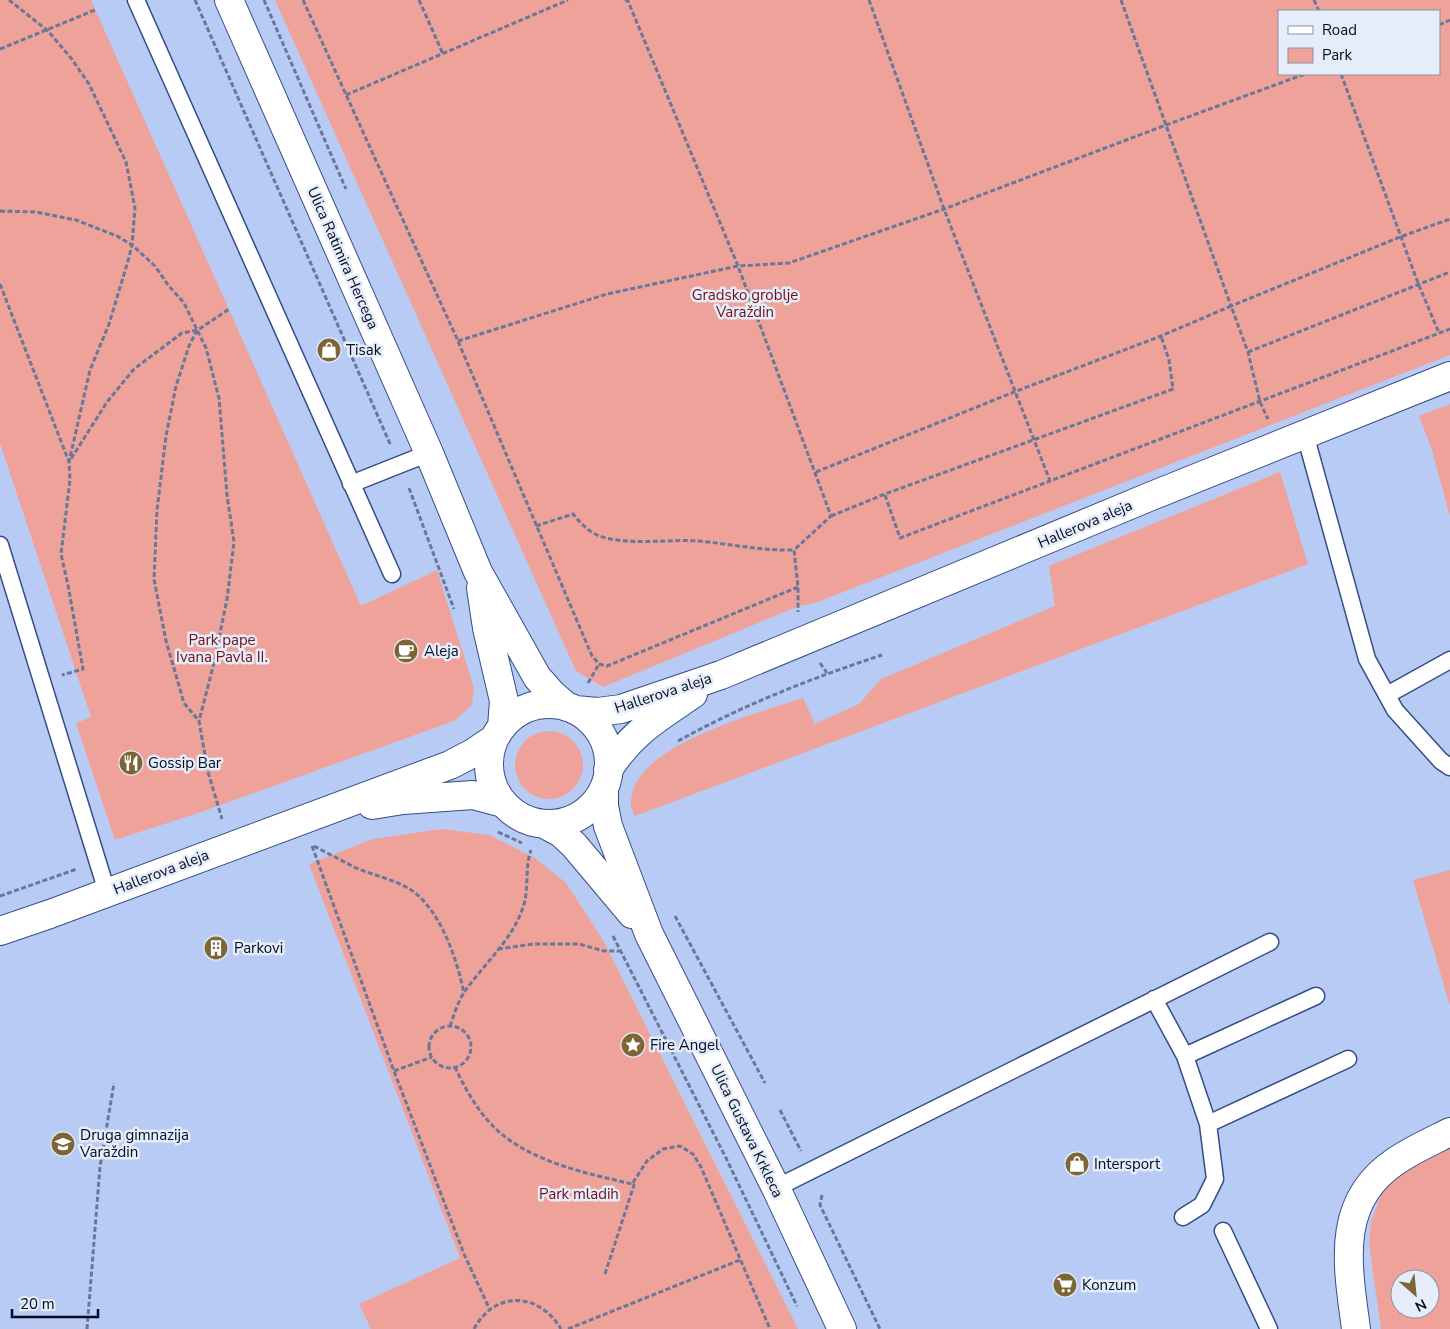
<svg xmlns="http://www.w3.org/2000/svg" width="1450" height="1329" font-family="'Nunito Sans',sans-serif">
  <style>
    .green { fill: #efa29a; fill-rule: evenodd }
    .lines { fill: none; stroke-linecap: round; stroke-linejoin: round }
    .service-casing { stroke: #354d87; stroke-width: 19 }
    .minor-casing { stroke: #354d87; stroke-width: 30 }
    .secondary-casing { stroke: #354d87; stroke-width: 30 }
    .path { stroke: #697798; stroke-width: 3; stroke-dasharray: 5 2.5; stroke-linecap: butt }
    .service { stroke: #fff; stroke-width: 16 }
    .minor { stroke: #fff; stroke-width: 28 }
    .secondary { stroke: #fff; stroke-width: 28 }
    .labels { text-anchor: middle; stroke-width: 5; stroke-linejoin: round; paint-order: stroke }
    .street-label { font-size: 15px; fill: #040b23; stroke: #e5ecfa }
    .park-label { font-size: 15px; fill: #740e12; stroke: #e5ecfa }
    .poi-label { font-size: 15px; fill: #040b23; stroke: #e5ecfa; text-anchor: start }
  </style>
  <rect width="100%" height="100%" fill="#b8cbf4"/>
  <path class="green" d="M0,0h91l270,606 76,-36 37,118 -2,17 -18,16 -256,92 -83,27 -39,-117 15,-6 -91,-274z
    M275,0h1175v355l-635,248 -16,3 -196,81 -27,-16zM1279,11h160v63h-160z
    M1450,404v113l-18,-67 -13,-34z
    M1280,472l28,92 -673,252c-2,-4 -5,-10 -4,-15 2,-56 128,-88 172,-103l12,26 44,-20 22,-25 174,-73 -6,-40z
    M515 765a34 34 0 1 1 68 0a34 34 0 1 1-68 0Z
    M442,829l47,6 46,23 31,25 37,57 195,389h-427l-12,-25 101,-46 -151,-394 64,-25z
    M1450,870v136l-37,-126z
    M1450,1149v180h-69l-12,-85 2,-22 11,-30 25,-22zM1400,1279h30v30h-30z"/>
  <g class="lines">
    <defs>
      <path id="service" d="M136,0l256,574
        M1305,434l62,225 28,51 46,51 9,6
        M351,484l78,-31
        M0,545l107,347
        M1387,695l63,-35
        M1154,999l31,57 23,68 7,55 -13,26 -19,12
        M1185,1056l131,-60
        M1208,1124l140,-65
        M776,1188l494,-246
        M1223,1231l46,98"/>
      <path id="minor" d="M1356,1329c-8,-62 -22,-127 40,-168 16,-11 36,-20 54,-29"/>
      <path id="secondary" d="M229,0l200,453 49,119 59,105 14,16 16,14
        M481,588l6,40 17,73 -2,26
        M489 764a60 60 0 1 1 120 0a60 60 0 1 1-120 0Z
        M575,710l23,2 23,-3 100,-34 428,-178 301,-121
        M608,770c24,-38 50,-52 85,-76
        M604,788v18l4,20 41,108 127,254 66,141
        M372,805l31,-5 70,-5 30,8
        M544,824l17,9 13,12 58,69
        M0,931l50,-17 400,-149 23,-12 21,-14"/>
    </defs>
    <use href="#service" class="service-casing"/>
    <use href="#minor" class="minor-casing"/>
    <use href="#secondary" class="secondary-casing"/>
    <path class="path" d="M9,0l39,31 23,27 18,26 37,78 9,46 -3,37 -4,16 -19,63 -19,46 -21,92 1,18 -9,74 7,31 15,84 -21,6
      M195,0l196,446
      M264,0l82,189
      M303,0l155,341 134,315 7,8 8,2 191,-79
      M419,0l24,54
      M625,0l3,1 110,265 93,250 -37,34 4,37v25
      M869,0l75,209 106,272 400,-152
      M1121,0l110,306 169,-69 50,-18
      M1314,0l5,11
      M1439,25l11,-5
      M0,49l95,-39
      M1341,74l77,209 21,50
      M346,95l222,-95
      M0,211l36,1 40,8 41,16 15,9 23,21 13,19 16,18 22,45 13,50 8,97 7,47 -7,57 -13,64 -15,58
      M0,284l69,178 38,-60 27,-33 48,-36 16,-3 31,-21
      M197,330l-8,16 -13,40 -10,50 -9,74 -3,69 12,62 18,62 15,18 9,51 14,47
      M458,341l149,-47 131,-28 51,-3 155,-54 222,-84 139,-51
      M1248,352l202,-80
      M816,472l198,-80 147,-56 70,-30 17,46 12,50 8,17
      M409,488l45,121
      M885,495l15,43 150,-57
      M831,516l54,-22 288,-105 -4,-29 -8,-24
      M536,526l37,-12c9,11 19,21 33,24 30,7 62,1 93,3 32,3 63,10 95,9
      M820,663l7,10
      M588,683l11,-19
      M678,741c65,-36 134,-63 204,-86
      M498,832l24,11
      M312,846l82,225 70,183 26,56
      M314,846c13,7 27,14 40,21 20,9 42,12 60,25 28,22 43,68 50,101
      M0,896l77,-27
      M675,916l90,167
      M613,936l113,222 71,148
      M498,949l35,-5h46l25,7h17
      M450,1026c4,-11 8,-25 15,-35 19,-27 46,-50 57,-81 8,-19 2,-41 9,-60
      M429 1047a21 21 0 1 1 42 0a21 21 0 1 1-42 0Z
      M455,1067c8,18 22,43 37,58 34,36 93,48 140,59
      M394,1071l38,-14
      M780,1110l21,41
      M822,1195l-2,10 60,124
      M605,1274l29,-89 -2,-1 15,-23 16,-12 17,-3 13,8 8,13 69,162
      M87,1329l13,-162 14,-84
      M474,1329c21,-39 65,-37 87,0
      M568,1329l172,-69"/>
    <use href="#service" class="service"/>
    <use href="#minor" class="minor"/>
    <use href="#secondary" class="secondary"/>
  </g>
  <defs>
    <symbol id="shop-disc" viewBox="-11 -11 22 22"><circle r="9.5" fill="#7c6636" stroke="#e5ecfa"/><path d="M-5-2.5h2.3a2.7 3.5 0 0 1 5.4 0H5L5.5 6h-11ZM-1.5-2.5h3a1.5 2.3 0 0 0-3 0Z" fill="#fff"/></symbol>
    <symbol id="cafe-disc" viewBox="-11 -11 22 22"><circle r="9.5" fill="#7c6636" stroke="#e5ecfa"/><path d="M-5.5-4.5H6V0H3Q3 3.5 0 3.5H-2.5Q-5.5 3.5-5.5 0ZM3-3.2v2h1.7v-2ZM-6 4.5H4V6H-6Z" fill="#fff"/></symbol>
    <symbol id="restaurant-disc" viewBox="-11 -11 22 22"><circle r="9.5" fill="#7c6636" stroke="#e5ecfa"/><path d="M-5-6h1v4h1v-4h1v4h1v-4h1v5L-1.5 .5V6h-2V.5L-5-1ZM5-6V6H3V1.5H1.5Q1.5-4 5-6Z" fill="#fff"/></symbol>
    <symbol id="building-disc" viewBox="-11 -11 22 22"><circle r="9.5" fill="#7c6636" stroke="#e5ecfa"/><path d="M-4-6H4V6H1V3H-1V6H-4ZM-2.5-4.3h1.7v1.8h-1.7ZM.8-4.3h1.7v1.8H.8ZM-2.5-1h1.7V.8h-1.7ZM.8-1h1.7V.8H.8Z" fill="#fff"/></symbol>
    <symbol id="sight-disc" viewBox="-11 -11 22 22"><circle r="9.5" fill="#7c6636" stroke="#e5ecfa"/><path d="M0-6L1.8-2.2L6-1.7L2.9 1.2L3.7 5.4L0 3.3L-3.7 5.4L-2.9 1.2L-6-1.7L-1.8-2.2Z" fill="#fff"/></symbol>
    <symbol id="school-disc" viewBox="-11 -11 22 22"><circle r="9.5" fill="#7c6636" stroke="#e5ecfa"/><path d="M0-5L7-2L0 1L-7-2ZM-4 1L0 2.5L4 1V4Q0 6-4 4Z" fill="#fff"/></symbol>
    <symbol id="supermarket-disc" viewBox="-11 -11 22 22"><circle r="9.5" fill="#7c6636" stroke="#e5ecfa"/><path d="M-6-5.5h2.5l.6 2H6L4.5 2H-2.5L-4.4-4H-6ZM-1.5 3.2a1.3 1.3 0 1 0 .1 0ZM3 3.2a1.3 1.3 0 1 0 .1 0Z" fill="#fff"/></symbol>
  </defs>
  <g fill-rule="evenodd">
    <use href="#shop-disc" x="315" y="336" width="28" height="28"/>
    <use href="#cafe-disc" x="392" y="637" width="28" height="28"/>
    <use href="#restaurant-disc" x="117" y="749" width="28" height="28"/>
    <use href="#building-disc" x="202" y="934" width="28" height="28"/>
    <use href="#sight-disc" x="619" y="1031" width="28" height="28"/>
    <use href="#school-disc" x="49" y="1130" width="28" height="28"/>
    <use href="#shop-disc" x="1063" y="1150" width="28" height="28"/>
    <use href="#supermarket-disc" x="1051" y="1271" width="28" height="28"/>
  </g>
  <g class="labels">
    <g class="street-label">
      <text transform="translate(343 258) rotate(66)" y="5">Ulica Ratimira Hercega</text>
      <text transform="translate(1085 524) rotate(-23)" y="5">Hallerova aleja</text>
      <text transform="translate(663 693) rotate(-18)" y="5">Hallerova aleja</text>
      <text transform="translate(161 872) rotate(-21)" y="5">Hallerova aleja</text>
      <text transform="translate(747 1131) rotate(64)" y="5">Ulica Gustava Krkleca</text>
    </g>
    <g class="park-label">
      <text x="745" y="300">Gradsko groblje<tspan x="745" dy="17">Varaždin</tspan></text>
      <text x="222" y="645">Park pape<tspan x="222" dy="17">Ivana Pavla II.</tspan></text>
      <text x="579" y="1199">Park mladih</text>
    </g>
    <g class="poi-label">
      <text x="346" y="355">Tisak</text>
      <text x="424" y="656">Aleja</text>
      <text x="148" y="768">Gossip Bar</text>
      <text x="234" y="953">Parkovi</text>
      <text x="650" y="1050">Fire Angel</text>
      <text x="80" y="1140">Druga gimnazija<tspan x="80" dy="17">Varaždin</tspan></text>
      <text x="1094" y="1169">Intersport</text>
      <text x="1082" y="1290">Konzum</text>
    </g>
  </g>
  <rect x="1278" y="10" width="162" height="65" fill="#e5ecfa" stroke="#8b92a4"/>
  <rect x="1288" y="26" width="25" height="8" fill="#ffffff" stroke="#8b92a4"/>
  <text x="1322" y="35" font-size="15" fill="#040b23">Road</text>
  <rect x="1288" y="48" width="25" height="15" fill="#efa29a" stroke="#8b92a4"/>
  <text x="1322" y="60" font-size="15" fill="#040b23">Park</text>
  <g transform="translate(1415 1294) rotate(153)"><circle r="24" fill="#e5ecfa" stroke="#8b92a4"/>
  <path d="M0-4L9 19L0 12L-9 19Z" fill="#7c6636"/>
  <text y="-8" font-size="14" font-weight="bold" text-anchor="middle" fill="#040b23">N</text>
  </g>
  <path d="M12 1309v8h86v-8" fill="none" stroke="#040b23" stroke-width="2.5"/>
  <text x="20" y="1309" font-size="15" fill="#040b23" stroke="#e5ecfa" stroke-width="4" paint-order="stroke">20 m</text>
</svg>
